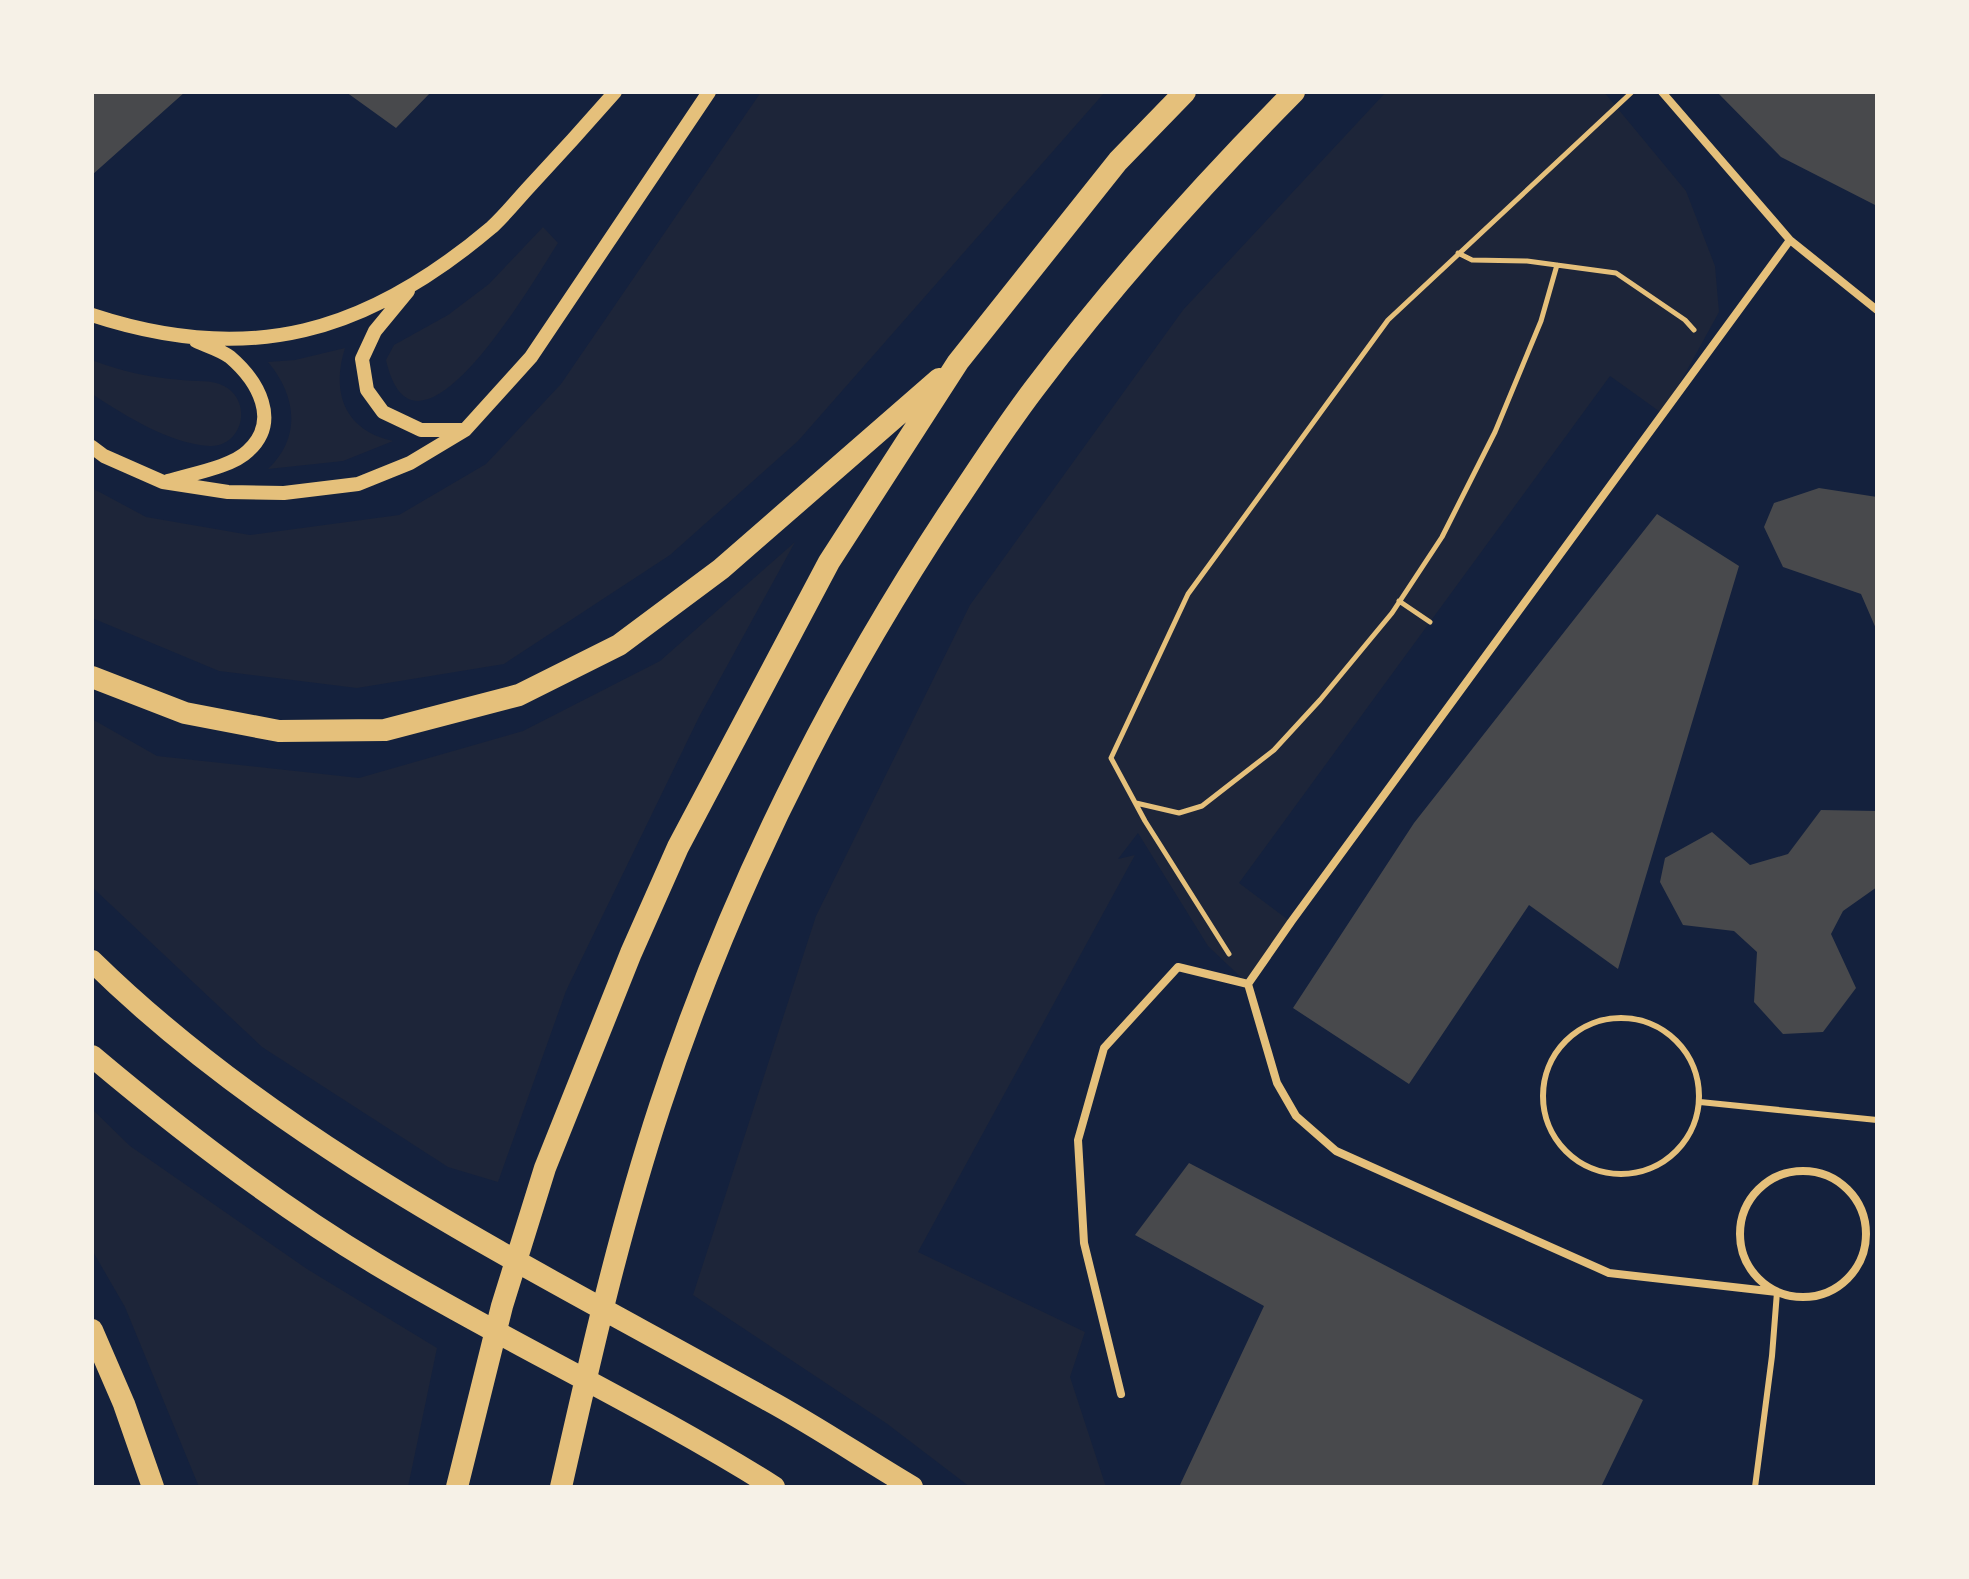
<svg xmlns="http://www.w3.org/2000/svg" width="1969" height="1579" font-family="Helvetica,sans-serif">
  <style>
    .green { fill: #1d2539 }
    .building { fill: #48494c }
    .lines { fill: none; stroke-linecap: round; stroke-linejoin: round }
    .path { stroke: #e5c07b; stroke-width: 5 }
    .service { stroke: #e5c07b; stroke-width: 6 }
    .minor { stroke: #e5c07b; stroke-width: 8 }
    .tertiary { stroke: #e5c07b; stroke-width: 14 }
    .trunk { stroke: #e5c07b; stroke-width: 22 }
  </style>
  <rect width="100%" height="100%" fill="#14213d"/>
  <path class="green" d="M761,92h344l-307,349 -128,114 -166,109 -147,24 -138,-17 -127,-53v-130l54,29 104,18 149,-20 87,-51 75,-80z
    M1386,92h218l82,99 29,75 4,46 -56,102 -53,-38 -371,507 52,39 -43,62 -40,-38 -70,-113 -20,26 17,-4 -217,397 167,80 -15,45 36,110h-136l-84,-64 -193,-128 123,-379 154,-311 213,-295z
    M543,227l15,16c-23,35 -143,245 -172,117l8,-15 54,-30 41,-31z
    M345,348c-14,44 -1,82 48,93l-50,20 -75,8c34,-32 28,-74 0,-107l27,-2z
    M92,360c28,11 60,18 90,20 14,2 29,-1 42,6 30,16 18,62 -15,60 -41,-3 -83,-30 -117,-52z
    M795,542l-96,175 -133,274 -68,191 -50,-15 -186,-120 -170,-160v-168l65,37 202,22 164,-47 137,-70z
    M92,1109l38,37 177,123 130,79 -29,139h-209l-74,-180 -33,-57z"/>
  <path class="building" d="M92,92h93l-93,83z
    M346,92h85l-35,36z
    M1717,92h160v114l-96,-49z
    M1819,488l58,9v134l-16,-37 -78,-27 -19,-40 10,-24z
    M1657,514l82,52 -121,403 -89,-64 -120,179 -116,-76 121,-185z
    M1821,810l56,1v76l-34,24 -12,23 25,54 -33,44 -40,2 -29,-32 3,-50 -23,-21 -51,-6 -23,-43 5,-24 47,-26 38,33 38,-11z
    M1189,1163l454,237 -42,87h-422l85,-181 -129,-71z"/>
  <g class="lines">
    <path class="path" d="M1458,253l14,7 55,1 89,12 69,47 9,10
      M1399,601l31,21
      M1136,803l43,10 23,-7 72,-56 46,-50 72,-87 50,-76 53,-105 46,-111 16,-56
      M1229,954l-84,-133 -34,-63 77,-164 200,-274 244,-228"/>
    <path class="service" d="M1543 1096a78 78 0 1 1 156 0a78 78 0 1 1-156 0Z
      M1700,1102l177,18
      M1755,1487l17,-131 5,-64"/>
    <path class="minor" d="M1662,92l128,148 87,70
      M1248,984l43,-62 499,-682
      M1248,984l29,99 19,33 40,35 273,122 168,19
      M1740 1234a63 63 0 1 1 126 0a63 63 0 1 1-126 0Z
      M1121,1394l-37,-151 -6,-103 26,-92 74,-81 70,17"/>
    <path class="tertiary" d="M408,291l-33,40 -13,28 5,31 16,22 38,18h44
      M92,315c158,52 275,18 400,-88 13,-12 25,-27 37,-40 29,-31 58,-63 86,-95
      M92,447l12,9 59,26 65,10 56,1 74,-9 52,-21 55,-33 66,-73 178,-265
      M168,481c22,-7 64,-14 80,-30 33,-30 10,-70 -18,-94 -9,-7 -23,-11 -34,-16"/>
    <path class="trunk" d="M92,677l93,36 94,18 106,-1 134,-35 100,-50 102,-76 218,-190
      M92,961c193,189 441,307 674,438 50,27 97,59 146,88
      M92,1056c89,75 184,148 284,208 130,78 269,142 398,223
      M92,1330l32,74 29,83
      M457,1487l45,-181 43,-138 86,-215 47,-106 151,-285 129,-200 160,-201 67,-69
      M561,1487c29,-128 58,-256 99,-381 70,-213 169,-412 292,-598 27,-40 53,-81 82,-119 79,-105 168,-204 260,-297"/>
  </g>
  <rect width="1969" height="1579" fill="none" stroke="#f6f1e7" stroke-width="188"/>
</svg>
